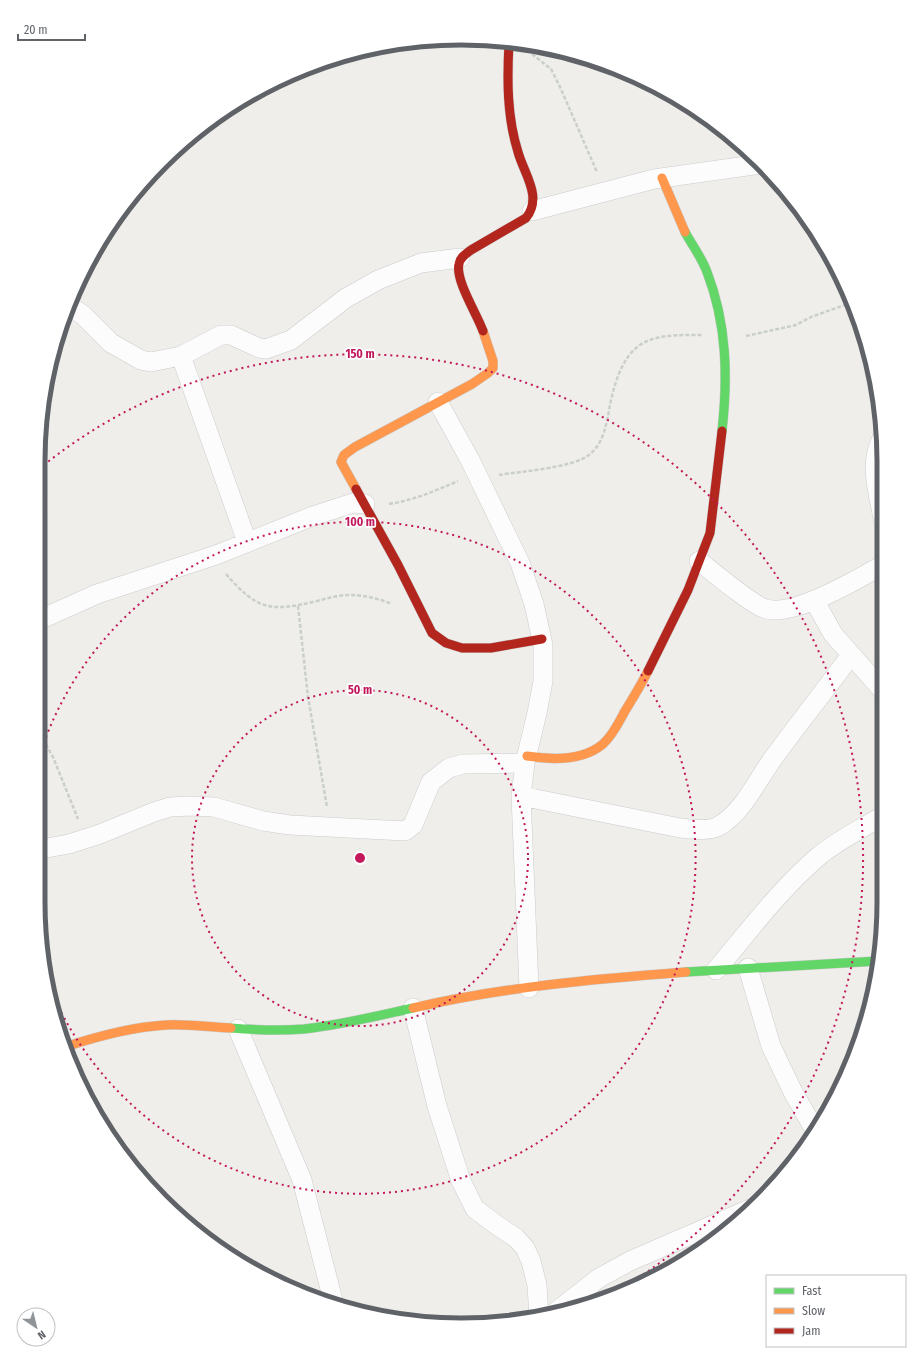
<svg xmlns="http://www.w3.org/2000/svg" width="922" height="1363" font-family="'Fira Sans Condensed',sans-serif">
  <style>
    .lines { fill: none; stroke-linecap: round; stroke-linejoin: round }
    .street-casing { stroke: #cbcccc; stroke-width: 20 }
    .fast-casing { stroke: #cacacb; stroke-width: 10 }
    .slow-casing { stroke: #cacacb; stroke-width: 10 }
    .jam-casing { stroke: #cacacb; stroke-width: 10 }
    .path { stroke: #cacfcc; stroke-width: 2.5; stroke-dasharray: 4 2; stroke-linecap: butt }
    .street { stroke: #fdfcfc; stroke-width: 19 }
    .fast { stroke: #63d668; stroke-width: 9 }
    .slow { stroke: #ff974d; stroke-width: 9 }
    .jam { stroke: #b3261e; stroke-width: 9 }
    .ring { fill: none; stroke: #c2185b; stroke-width: 2; stroke-dasharray: 2 4 }
    .rim { fill: none; stroke: #5f6368; stroke-width: 5 }
    .centre { fill: #c2185b; stroke: #fff; stroke-width: 2 }
    .ring-label { font-size: 12px; text-anchor: middle; font-weight: bold; fill: #c2185b; stroke: #fff; stroke-width: 3.5; stroke-linejoin: round; paint-order: stroke }
  </style>
  <rect width="100%" height="100%" fill="#efeeea"/>
  <g class="lines">
    <defs>
      <path id="street" d="M532,211l122,-32 107,-15
        M71,307l12,8 28,28 30,17 10,2 30,-6 40,-21h10l28,13 7,1 25,-9 55,-42 32,-18 43,-17 39,-5
        M181,356l66,186
        M438,402l32,58 50,103 14,41 9,41v36l-6,32 -12,50 -4,33 8,192
        M882,438c-14,27 -3,57 2,85
        M699,561c14,11 53,44 67,48 28,8 94,-31 118,-45
        M814,600l19,34 51,58
        M39,620l58,-26 119,-39 97,-39 40,-13 12,1
        M521,796l159,32c12,1 28,4 39,-2 25,-15 38,-46 55,-69 25,-34 52,-68 77,-102
        M41,849l28,-5 31,-10 54,-22 16,-5 20,-1 24,1 49,14 27,4 115,6 8,-6 18,-43 18,-14 14,-4 62,-1
        M748,968l23,78 22,46 23,40
        M716,970c33,-39 64,-81 103,-114 19,-16 44,-28 65,-41
        M413,1008l24,98 24,75 14,28 23,17 18,12 9,10 6,13 6,24 2,32
        M238,1029l64,151 32,124
        M553,1314l46,-36 31,-17 120,-52"/>
      <path id="fast" d="M685,232c7,13 17,26 22,40 20,52 21,105 15,159
        M686,972l192,-11
        M231,1028c24,2 49,3 73,1 37,-4 73,-13 109,-21"/>
      <path id="slow" d="M662,178l23,54
        M356,489l-15,-27 3,-7 11,-8 117,-63 16,-11 5,-5v-7l-10,-30
        M527,756c25,4 56,5 76,-12 10,-9 16,-22 22,-33 8,-13 16,-26 23,-40
        M413,1008c89,-21 182,-29 273,-36
        M65,1047c33,-11 67,-20 101,-22 22,-1 43,2 65,3"/>
      <path id="jam" d="M483,331c-6,-17 -28,-51 -24,-67 1,-7 7,-10 12,-14l55,-32c17,-21 -2,-44 -8,-66 -11,-35 -11,-72 -9,-109
        M356,489l42,76 34,68 14,10 16,5h29l51,-9
        M648,671l40,-81 22,-57 12,-102"/>
    </defs>
    <use href="#street" class="street-casing"/>
    <use href="#fast" class="fast-casing"/>
    <use href="#slow" class="slow-casing"/>
    <use href="#jam" class="jam-casing"/>
    <path class="path" d="M532,54l19,15 9,18 37,85
      M746,336l50,-11 15,-8 42,-15
      M499,475c23,-4 75,-7 91,-21 12,-10 15,-24 18,-38 4,-24 12,-62 37,-74 17,-8 39,-7 57,-7
      M389,504c25,-4 46,-13 69,-23
      M226,574c32,37 45,38 91,27 11,-3 22,-6 33,-6 15,0 29,4 42,9
      M298,606l10,91 19,110
      M40,734l13,23 25,62"/>
    <use href="#street" class="street"/>
    <use href="#fast" class="fast"/>
    <use href="#slow" class="slow"/>
    <use href="#jam" class="jam"/>
  </g>
  <g class="ring">
    <circle cx="360" cy="858" r="168"/>
    <path d="M40 754A336 336 0 1 1 47 981"/>
    <path d="M39 469A504 504 0 1 1 600 1301"/>
  </g>
  <path d="M0 0H922V1363H0ZM461 45H461A416 416 0 0 1 877 461V902A416 416 0 0 1 461 1318H461A416 416 0 0 1 45 902V461A416 416 0 0 1 461 45Z" fill="#fff" fill-rule="evenodd"/>
  <path class="rim" d="M461 45H461A416 416 0 0 1 877 461V902A416 416 0 0 1 461 1318H461A416 416 0 0 1 45 902V461A416 416 0 0 1 461 45Z"/>
  <circle cx="360" cy="858" r="6" class="centre"/>
  <g class="ring-label">
    <text x="360" y="358">150 m</text>
    <text x="360" y="526">100 m</text>
    <text x="360" y="694">50 m</text>
  </g>
  <rect x="766" y="1275" width="140" height="72" fill="#ffffff" stroke="#bfc1c3"/>
  <rect x="774" y="1288" width="20" height="6" fill="#63d668" stroke="#bfc1c3"/>
  <text x="802" y="1295" font-size="12" fill="#5f6368">Fast</text>
  <rect x="774" y="1308" width="20" height="6" fill="#ff974d" stroke="#bfc1c3"/>
  <text x="802" y="1315" font-size="12" fill="#5f6368">Slow</text>
  <rect x="774" y="1328" width="20" height="6" fill="#b3261e" stroke="#bfc1c3"/>
  <text x="802" y="1335" font-size="12" fill="#5f6368">Jam</text>
  <g transform="translate(36 1327) rotate(145)"><circle r="19" fill="#ffffff" stroke="#bfc1c3"/>
  <path d="M0-3L7 15L0 10L-7 15Z" fill="#919496"/>
  <text y="-6" font-size="11" font-weight="bold" text-anchor="middle" fill="#5f6368">N</text>
  </g>
  <path d="M18 34v6h67v-6" fill="none" stroke="#5f6368" stroke-width="2"/>
  <text x="24" y="34" font-size="12" fill="#5f6368" stroke="#ffffff" stroke-width="3" paint-order="stroke">20 m</text>
</svg>
